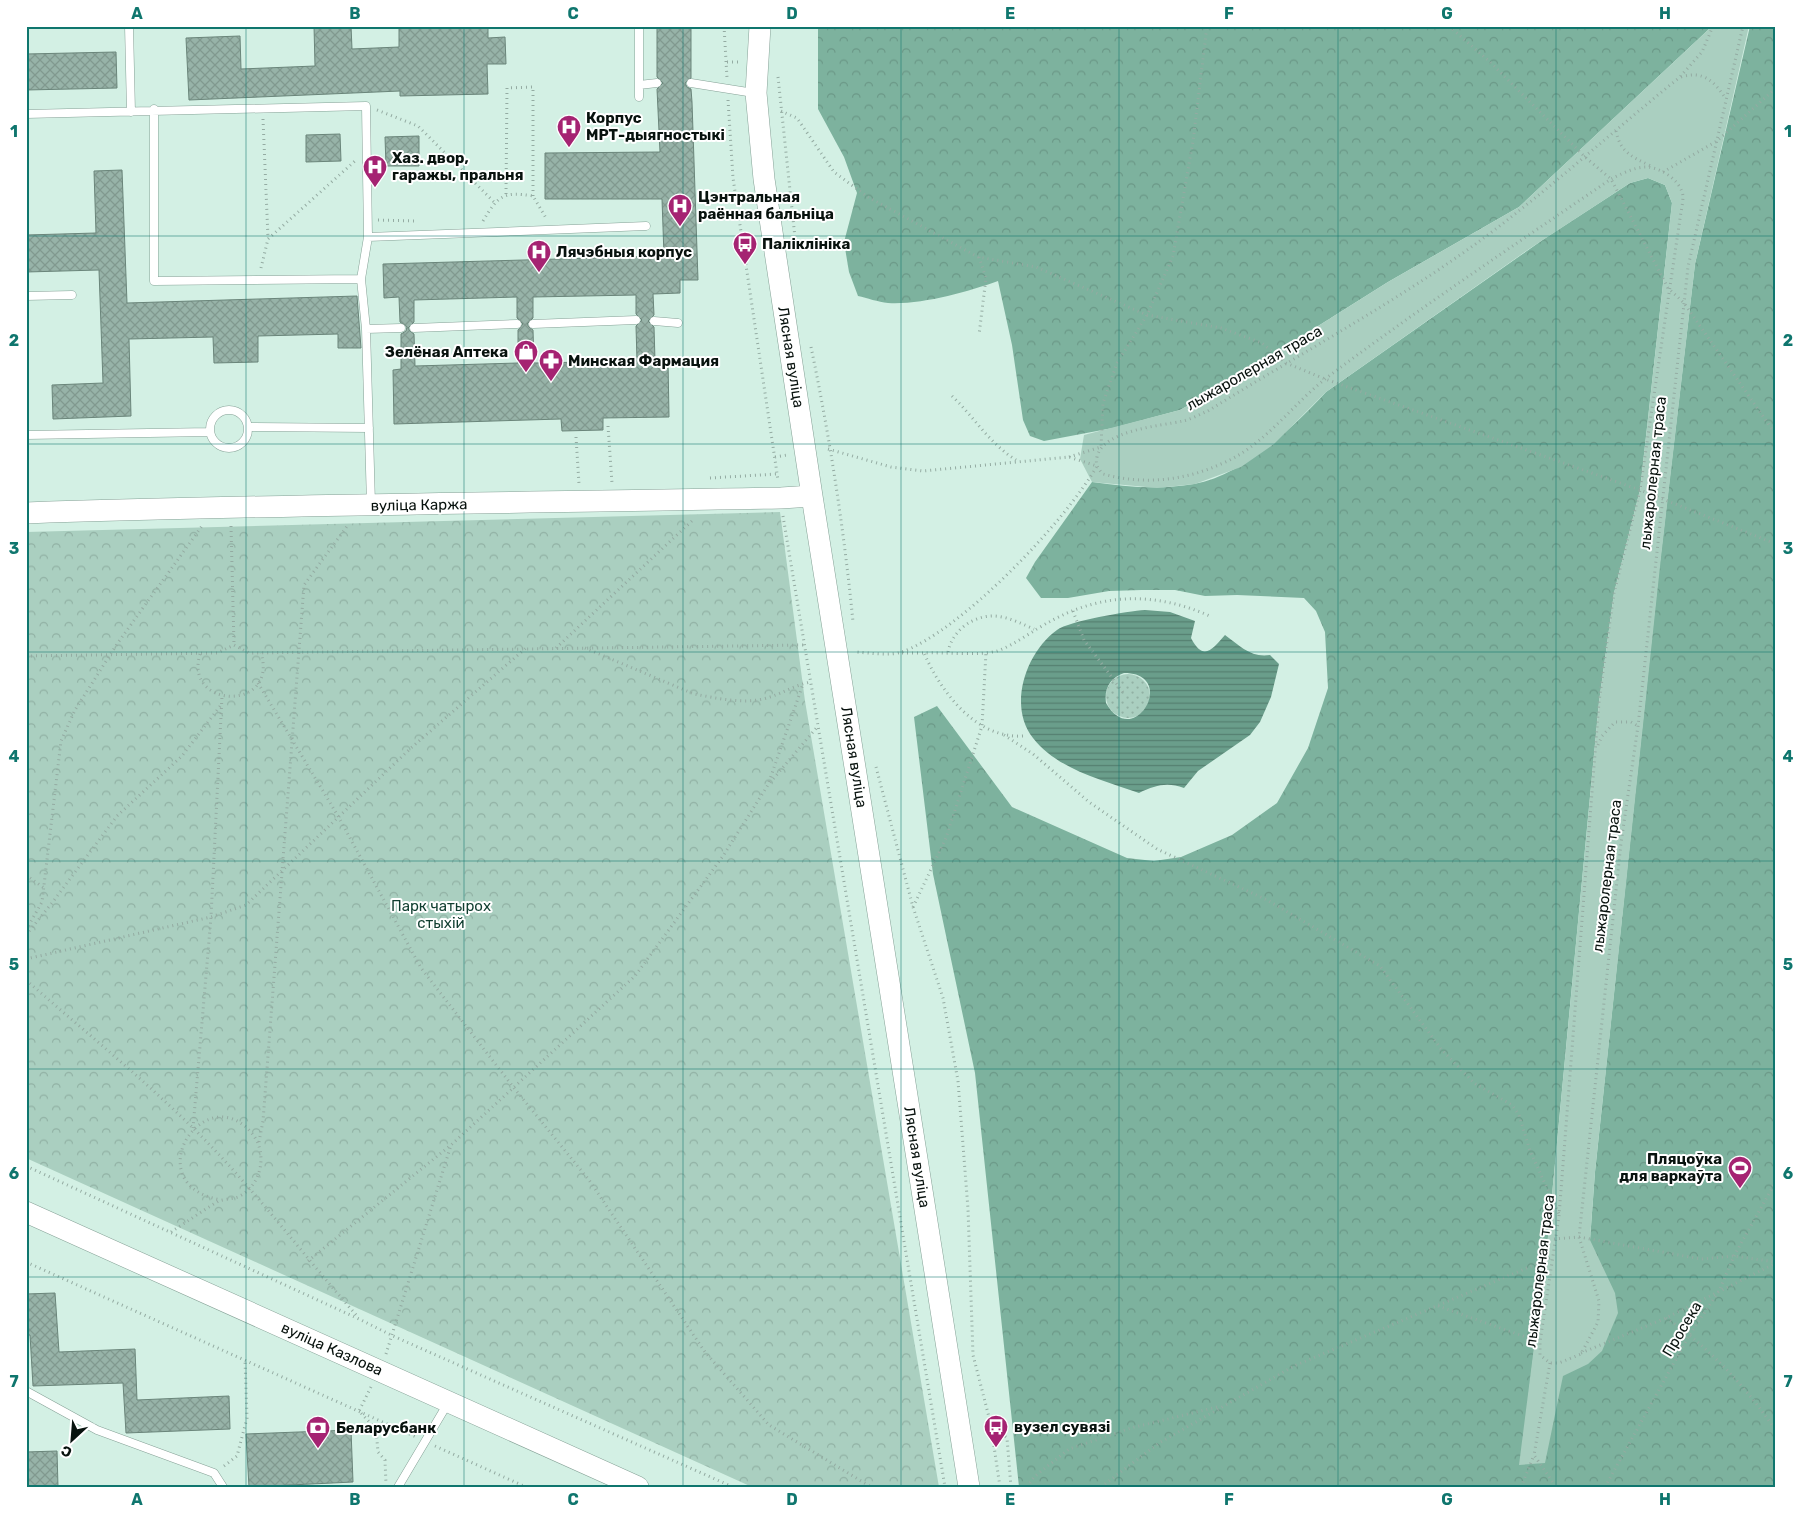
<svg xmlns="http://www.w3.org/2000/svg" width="1802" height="1513" font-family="Rubik,sans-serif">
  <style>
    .grass { fill: url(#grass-dots) }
    .forest { fill: url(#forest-crowns) }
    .park { fill: url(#park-crowns) }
    .pitch { fill: #aacfc0 }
    .water { fill: url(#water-rules); fill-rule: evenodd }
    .building { fill: url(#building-cross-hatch); stroke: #6a857a; fill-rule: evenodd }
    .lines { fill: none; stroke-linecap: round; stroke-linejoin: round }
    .lane-casing { stroke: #85a196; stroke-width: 9 }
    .secondary-casing { stroke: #85a196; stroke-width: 22 }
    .path { stroke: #94aba2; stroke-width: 3; stroke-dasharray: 1 4; stroke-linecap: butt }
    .lane { stroke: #fff; stroke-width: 8 }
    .secondary { stroke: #fff; stroke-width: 21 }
    .grid { fill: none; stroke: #0f766e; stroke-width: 1; stroke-opacity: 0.55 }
    .labels { text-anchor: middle; stroke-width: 4; stroke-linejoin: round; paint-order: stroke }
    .poi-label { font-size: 15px; font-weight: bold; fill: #08120e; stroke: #fff; text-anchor: start }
    .street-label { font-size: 15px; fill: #08120e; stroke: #fff }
    .park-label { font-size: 15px; fill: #103e30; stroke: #fff }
    .neatline { fill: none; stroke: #0f766e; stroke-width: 2 }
    .grid-label { font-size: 16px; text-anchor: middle; font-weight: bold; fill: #0f766e }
  </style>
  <defs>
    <pattern id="grass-dots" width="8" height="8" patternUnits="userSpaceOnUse" patternTransform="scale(1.25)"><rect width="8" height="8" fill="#aacfc0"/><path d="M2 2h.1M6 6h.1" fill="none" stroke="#91b1a4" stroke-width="1.8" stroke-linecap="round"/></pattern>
    <pattern id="forest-crowns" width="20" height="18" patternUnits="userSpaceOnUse" patternTransform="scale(1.25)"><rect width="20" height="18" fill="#7db29e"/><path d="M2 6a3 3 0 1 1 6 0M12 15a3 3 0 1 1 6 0" fill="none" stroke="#6b9887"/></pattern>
    <pattern id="park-crowns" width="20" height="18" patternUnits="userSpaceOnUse" patternTransform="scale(1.25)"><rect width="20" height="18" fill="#aacfc0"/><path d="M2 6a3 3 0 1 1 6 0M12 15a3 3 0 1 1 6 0" fill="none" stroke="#91b1a4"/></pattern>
    <pattern id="water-rules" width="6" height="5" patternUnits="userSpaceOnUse" patternTransform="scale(1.25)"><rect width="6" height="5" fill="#6a9e8b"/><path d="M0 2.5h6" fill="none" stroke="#557f70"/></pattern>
    <pattern id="building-cross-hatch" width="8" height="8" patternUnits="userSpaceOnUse" patternTransform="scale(1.25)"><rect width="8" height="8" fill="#97b3a8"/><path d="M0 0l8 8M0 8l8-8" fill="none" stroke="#81998f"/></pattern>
  </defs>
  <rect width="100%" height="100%" fill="#d3f0e4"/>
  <path class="grass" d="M1106 696a22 22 0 1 1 44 0a22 22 0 1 1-44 0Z"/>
  <path class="forest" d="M818,26h891l-1,4 -189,177 -131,75 -167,105 -41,23 -67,18 -69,13 -14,-5 -7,-16 -11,-75 -14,-64c-31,11 -77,24 -110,22 -10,-1 -21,-5 -30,-7l-9,-24 -5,-30 13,-49 -13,-36 -26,-48z
    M1750,26h26v1461h-757l-44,-414 -42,-199 -19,-157 23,-11 75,101 115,51 27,3 27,-4 51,-22 45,-32 31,-55 20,-60 -3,-56 -9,-21 -12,-13 -67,-3 -32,1 -30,-6h-33l-33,1 -41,7h-27l-15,-20 9,-16 57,-80c34,5 67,8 102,2 49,-9 99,-56 132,-92l218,-153 86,-56 18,-5 17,7 7,18 -32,287 -26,103 -15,109 -51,535 -28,228 70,-225 5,-68 63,-593 37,-315z"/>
  <path class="park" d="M780,512l25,189 134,786h-187l-726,-329v-626z"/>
  <path class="pitch" d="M1709,26h40l-54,238 -34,293 -66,615 -5,68 25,53 3,20 -16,38 -14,13 -25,12 -18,87 -26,2 29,-228 51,-535 15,-109 26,-103 32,-287 -7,-18 -17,-7 -18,5 -101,66 -203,143 -52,52 -33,23 -46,17 -38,4 -65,-6 -12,-23 4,-24 96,-25 41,-23 167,-105 131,-75 189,-177z"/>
  <path class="water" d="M1145,610l25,2 25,9 -4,17c13,25 22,10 34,-3 15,11 26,23 45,20l9,9 -8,33 -11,25 -10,13 -52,36 -14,17c-17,-6 -28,-3 -45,5 -36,-13 -81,-23 -106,-55 -25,-31 -8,-85 24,-108 12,-9 71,-19 88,-20zM1124,673c55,0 10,79 -18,30 -2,-15 4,-25 18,-30z"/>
  <path class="building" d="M314,26h37l1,23 47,-2v-21h89v12l17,-1 1,27h-19l1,30 -88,2v-5l-211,9 -3,-62 54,-2 1,33 74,-3z
    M657,26h34v52l-6,5 2,4 4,2 1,13 6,178h-18v13l-27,1 1,21 -6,6 6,6 1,34h13l1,56 -66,1v12l-41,1 -1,-12 -167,5 -1,-54 8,-1v-35l5,-3 1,-4 -7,-5 -1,-25 -15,1 -1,-34 281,-8 -2,-57h-117v-46l115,-1 -3,-63 6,-6 -6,-6zM636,295v19l6,6 -6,6 1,35 -103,2 -1,-33 -4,-3 -2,-3 6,-6v-21zM517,297v21l6,6 -5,6v33l-103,3 -1,-32 -4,-3 -2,-3 6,-6v-22z
    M116,52l1,36 -91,2v-36z
    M340,134l1,27 -35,1v-27z
    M419,136v30h-33l-1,-29z
    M122,170l5,133 230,-7 4,52h-23v-14l-80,2v26l-44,1 -1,-26 -84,2 2,77 -78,3 -1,-34 51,-2 -4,-113 -73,2v-37l70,-2 -2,-62z
    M55,1293l4,59 76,-3 2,51 92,-4 1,33 -104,4 -3,-50 -90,3 -3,-51h-4v-41z
    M351,1430l2,52 -104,5 -3,-53z
    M57,1451l1,36h-32v-35z"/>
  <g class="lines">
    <defs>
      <path id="lane" d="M129,26l2,86
        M691,83l63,10
        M639,85l18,-2
        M639,97v-71
        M154,109v172l207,-2
        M26,114l340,-8 2,131
        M26,296l46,-1
        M654,321l24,2
        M533,324l103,-4
        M414,328l103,-4
        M366,329l-5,-50 7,-42 278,-11
        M210 429a19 19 0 1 1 38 0a19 19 0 1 1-38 0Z
        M248,427l121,1
        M26,435l184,-3
        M371,504l-5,-175 35,-1
        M26,1391l71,39 117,43 9,14
        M398,1487l50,-84"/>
      <path id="secondary" d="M760,26l-4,67 8,86 48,317 157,991
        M26,513c252,-9 503,-10 755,-15l31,-2
        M26,1212l612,275"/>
    </defs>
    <use href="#lane" class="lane-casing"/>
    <use href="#secondary" class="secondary-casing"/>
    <path class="path" d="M724,26l3,52
      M1449,26l41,36 95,95 26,22 57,109 16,15 92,132
      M1713,26l-11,26 -22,25c-67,54 -130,112 -199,163 -86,63 -182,114 -273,171 -8,3 -16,8 -25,10 -23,5 -80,9 -86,36 -2,7 1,12 6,17 40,11 80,7 118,-10 44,-18 71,-60 108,-88 92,-69 187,-132 282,-197 10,-5 22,-11 33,-12 15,-1 37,13 39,29 0,5 -1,11 -2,16l-41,278 -26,103 -8,56 -7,53 -40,514 -19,126v13l10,8h9l22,-9 17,-32 1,-21 -20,-64 42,-394 17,-117 50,-459 55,-241
      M727,62h12
      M778,77l18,170
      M1681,77c22,-7 33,4 45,22
      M728,100l5,78 45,302
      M377,110l41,16 76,76
      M781,111l16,7 37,54 34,25 110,60 58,10 111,48 74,13 41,15 24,20 39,16 315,111 136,54
      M263,119l5,119
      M1616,131c4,21 16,26 35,35
      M1663,172l54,-31 59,-53
      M506,194l1,-106 26,-1v109
      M378,220l39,1
      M483,221c15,-25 20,-30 50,-25l13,22
      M979,257l7,21 -7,57
      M261,268l7,-29 87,-78
      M811,347c19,91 33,183 42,275
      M952,396c22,21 38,48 64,64
      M608,426l4,57
      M576,437l3,47
      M828,449l63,18 32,4 146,-14 28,9c-32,56 -135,164 -195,186 -12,4 -32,1 -46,0
      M775,457l12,-2
      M1069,457l32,-10 2,-44 14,-40 30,-48 26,-59 20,-115 14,-115
      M710,478l67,-4
      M783,516l162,971
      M231,526l3,119
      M1073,611l11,29 41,55
      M556,648l138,-129
      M585,648l109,46c22,4 47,10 69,5 17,-4 31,-14 48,-17
      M948,652c4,-21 24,-36 45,-36 14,0 29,8 41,13
      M902,653h22
      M200,654c-17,55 79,58 61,-1
      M26,656l191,-3 17,-8 15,8 555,-8
      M258,683l80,133 83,152 93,120 75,92 116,172 64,73 102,62
      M1004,735l29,19 56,48 68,47 110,51 113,66 61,83 33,34 38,22 7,10 11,36 29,63
      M1023,736c-47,3 -82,-44 -99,-83 20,-1 55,3 73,-2 16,-5 38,-22 54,-30 53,-29 106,-29 161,-4
      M1598,745l4,-9 13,-14h16l7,4
      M876,767l37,140 30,91 15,83 10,128 5,146 18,70 16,13 4,49
      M769,782l34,-98
      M26,875l18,13
      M913,907l33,-69 36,-112 4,-74
      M26,930l16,-28 19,-161 14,-31 42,-66 85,-118
      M26,935l26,-32 65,-87 65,-60 39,-51
      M26,959l185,-42 35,-12 165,-157 115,-100
      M26,980c56,49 115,97 168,149 59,58 109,126 164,188
      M193,1128l18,-211 11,-221
      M259,1142l4,-21 41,-536 44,-60
      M26,1166l333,153 34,17 340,151
      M171,1232c16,-10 32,-22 48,-31 6,-2 13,-2 19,-4 25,-12 31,-47 11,-67 -48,-49 -112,55 -28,70
      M1554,1239l25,-2 122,22 33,-3 42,6
      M308,1261l143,-116 184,-169 88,-120 45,-71 50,-59
      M26,1262l390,175
      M1438,1306l102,36
      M1666,1318c43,29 81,70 110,113
      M1581,1353l85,-35 110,-55
      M386,1354l65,-209
      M1550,1363l-16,92 22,32
      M371,1387l-12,24 17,18 2,23 7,8 1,24
      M991,1426l9,61
      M435,1446l91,41
      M224,1466l13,-10 10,-38 -2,-58
      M1027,1487l7,-10 35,-28 62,-21 86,-21
      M1101,1487l58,-44 135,-77 259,-109
      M1521,1487l13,-32
      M1605,1487l85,-153 29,-43 15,-35 42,-75"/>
    <use href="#lane" class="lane"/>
    <use href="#secondary" class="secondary"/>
  </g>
  <path class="grid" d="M246,26v1461M464,26v1461M683,26v1461M901,26v1461M1119,26v1461M1338,26v1461M1556,26v1461M26,236h1750M26,444h1750M26,652h1750M26,861h1750M26,1069h1750M26,1277h1750"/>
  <defs>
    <symbol id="hospital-pin" viewBox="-11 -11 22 30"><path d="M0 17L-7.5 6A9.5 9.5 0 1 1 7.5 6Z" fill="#a52372" stroke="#fff"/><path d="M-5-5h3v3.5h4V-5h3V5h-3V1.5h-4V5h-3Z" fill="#fff"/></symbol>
    <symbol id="bus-pin" viewBox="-11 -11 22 30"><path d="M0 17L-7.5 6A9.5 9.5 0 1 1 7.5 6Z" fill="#a52372" stroke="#fff"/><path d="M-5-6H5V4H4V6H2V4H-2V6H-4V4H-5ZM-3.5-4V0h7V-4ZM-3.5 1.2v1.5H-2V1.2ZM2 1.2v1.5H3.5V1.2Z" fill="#fff"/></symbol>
    <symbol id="shop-pin" viewBox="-11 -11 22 30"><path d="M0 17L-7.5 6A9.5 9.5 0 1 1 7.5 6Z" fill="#a52372" stroke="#fff"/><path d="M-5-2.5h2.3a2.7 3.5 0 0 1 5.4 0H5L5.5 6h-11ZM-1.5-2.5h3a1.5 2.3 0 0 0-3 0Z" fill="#fff"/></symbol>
    <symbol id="pharmacy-pin" viewBox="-11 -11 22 30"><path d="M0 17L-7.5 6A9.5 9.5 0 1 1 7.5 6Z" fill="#a52372" stroke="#fff"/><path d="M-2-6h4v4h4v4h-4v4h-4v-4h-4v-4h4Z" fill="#fff"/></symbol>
    <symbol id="stadium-pin" viewBox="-11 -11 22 30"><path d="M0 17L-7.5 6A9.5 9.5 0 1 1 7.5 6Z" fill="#a52372" stroke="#fff"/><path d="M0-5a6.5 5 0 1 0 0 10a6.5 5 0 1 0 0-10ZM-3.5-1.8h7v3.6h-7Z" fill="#fff"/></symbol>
    <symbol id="bank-pin" viewBox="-11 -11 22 30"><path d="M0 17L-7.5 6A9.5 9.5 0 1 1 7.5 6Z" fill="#a52372" stroke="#fff"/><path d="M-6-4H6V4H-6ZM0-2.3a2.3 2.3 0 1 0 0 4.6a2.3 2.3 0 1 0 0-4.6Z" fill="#fff"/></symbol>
  </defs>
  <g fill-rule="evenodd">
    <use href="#hospital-pin" x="555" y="113" width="28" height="38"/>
    <use href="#hospital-pin" x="361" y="153" width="28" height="38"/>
    <use href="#hospital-pin" x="666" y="192" width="28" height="38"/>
    <use href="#bus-pin" x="731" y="230" width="28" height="38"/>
    <use href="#hospital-pin" x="525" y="238" width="28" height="38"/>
    <use href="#shop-pin" x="512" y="338" width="28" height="38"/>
    <use href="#pharmacy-pin" x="537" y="347" width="28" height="38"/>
    <use href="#stadium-pin" x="1726" y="1154" width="28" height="38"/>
    <use href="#bus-pin" x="982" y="1413" width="28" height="38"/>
    <use href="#bank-pin" x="304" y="1414" width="28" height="38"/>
  </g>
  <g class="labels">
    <g class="poi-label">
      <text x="586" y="123">Корпус<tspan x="586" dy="17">МРТ-дыягностыкі</tspan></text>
      <text x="392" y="163">Хаз. двор,<tspan x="392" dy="17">гаражы, пральня</tspan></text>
      <text x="698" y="202">Цэнтральная<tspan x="698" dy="17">раённая бальніца</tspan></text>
      <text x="762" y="249">Паліклініка</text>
      <text x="556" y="257">Лячэбныя корпус</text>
      <text x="508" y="357" text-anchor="end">Зелёная Аптека</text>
      <text x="568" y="366">Минская Фармация</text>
      <text x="1722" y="1164" text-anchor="end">Пляцоўка<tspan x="1722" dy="17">для варкаўта</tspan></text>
      <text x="1014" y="1432">вузел сувязі</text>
      <text x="336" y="1433">Беларусбанк</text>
    </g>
    <g class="street-label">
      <text transform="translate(791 357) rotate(81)" y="5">Лясная вуліца</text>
      <text transform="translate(1254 368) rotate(-30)" y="5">лыжаролерная траса</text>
      <text transform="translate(1653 473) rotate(-84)" y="5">лыжаролерная траса</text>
      <text transform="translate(419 505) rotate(-1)" y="5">вуліца Каржа</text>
      <text transform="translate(854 757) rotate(81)" y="5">Лясная вуліца</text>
      <text transform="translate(1607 876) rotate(-83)" y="5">лыжаролерная траса</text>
      <text transform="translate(917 1157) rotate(81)" y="5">Лясная вуліца</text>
      <text transform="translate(1540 1271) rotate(-83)" y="5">лыжаролерная траса</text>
      <text transform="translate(1682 1329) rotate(-59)" y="5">Просека</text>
      <text transform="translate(332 1349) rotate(24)" y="5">вуліца Казлова</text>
    </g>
    <g class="park-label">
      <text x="441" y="911">Парк чатырох<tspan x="441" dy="17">стыхій</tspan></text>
    </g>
  </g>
  <rect width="1802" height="1513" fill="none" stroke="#ffffff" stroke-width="55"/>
  <g transform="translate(72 1440) rotate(206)" stroke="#ffffff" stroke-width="4" paint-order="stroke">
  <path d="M0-4L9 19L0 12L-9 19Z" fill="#08120e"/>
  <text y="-8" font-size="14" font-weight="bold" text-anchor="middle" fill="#08120e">С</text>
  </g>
  <rect x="28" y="28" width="1746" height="1458" class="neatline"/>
  <g class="grid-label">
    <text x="137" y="19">A</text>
    <text x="355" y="19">B</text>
    <text x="573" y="19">C</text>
    <text x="792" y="19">D</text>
    <text x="1010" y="19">E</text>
    <text x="1229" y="19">F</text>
    <text x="1447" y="19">G</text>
    <text x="1665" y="19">H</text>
    <text x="14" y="137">1</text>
    <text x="1788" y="137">1</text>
    <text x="14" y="346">2</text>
    <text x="1788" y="346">2</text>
    <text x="14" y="554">3</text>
    <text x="1788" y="554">3</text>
    <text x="14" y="762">4</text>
    <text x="1788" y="762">4</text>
    <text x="14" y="970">5</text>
    <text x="1788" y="970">5</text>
    <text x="14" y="1179">6</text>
    <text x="1788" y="1179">6</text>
    <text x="14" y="1387">7</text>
    <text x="1788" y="1387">7</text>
    <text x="137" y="1505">A</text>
    <text x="355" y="1505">B</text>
    <text x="573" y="1505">C</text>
    <text x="792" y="1505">D</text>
    <text x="1010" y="1505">E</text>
    <text x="1229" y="1505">F</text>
    <text x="1447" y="1505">G</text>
    <text x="1665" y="1505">H</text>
  </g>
</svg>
